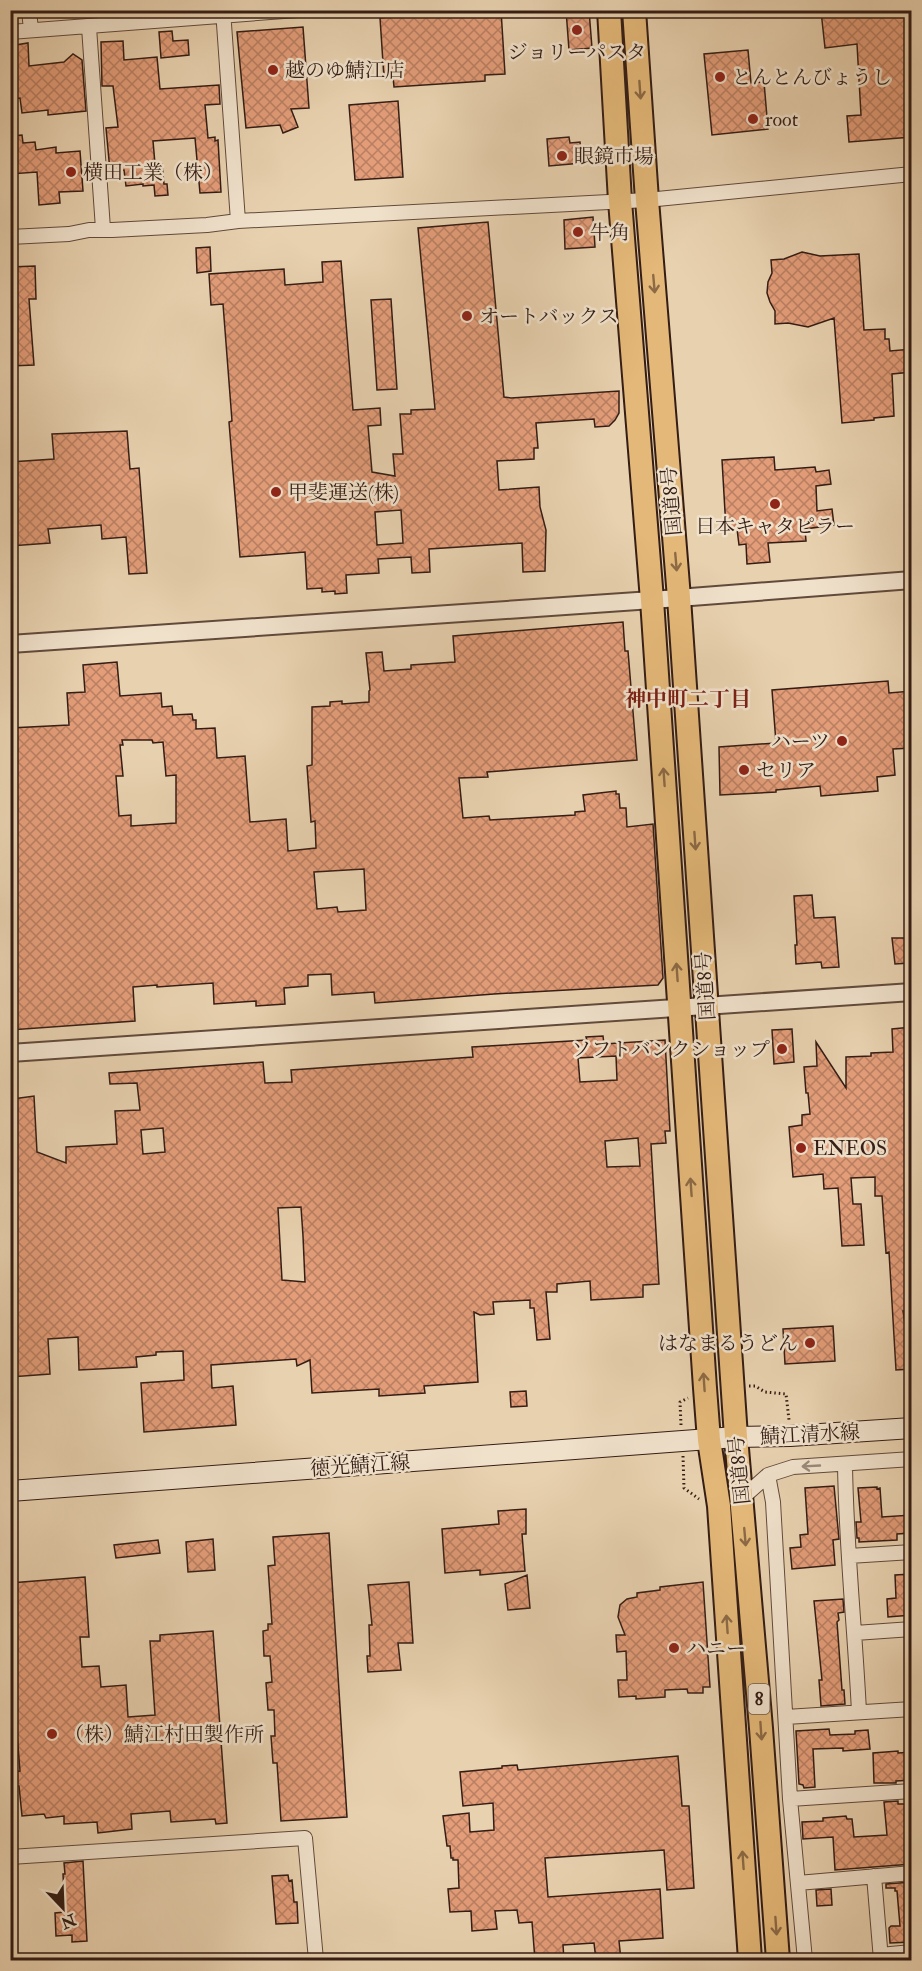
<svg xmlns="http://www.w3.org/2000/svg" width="922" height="1971" font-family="'IM FELL Double Pica','Noto Serif JP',serif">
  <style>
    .building { fill: url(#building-cross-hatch); stroke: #341d15; stroke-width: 1.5; fill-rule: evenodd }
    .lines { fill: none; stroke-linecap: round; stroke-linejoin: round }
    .minor-casing { stroke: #614a3c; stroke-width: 16 }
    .tertiary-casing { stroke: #614a3c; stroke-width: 20 }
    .secondary-casing { stroke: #341d15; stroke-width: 22 }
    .trunk-casing { stroke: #341d15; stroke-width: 26 }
    .path { stroke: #341d15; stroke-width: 3; stroke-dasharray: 1.5 3; stroke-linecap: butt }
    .minor { stroke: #f0e1cb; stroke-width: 14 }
    .tertiary { stroke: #f0e1cb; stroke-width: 16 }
    .secondary { stroke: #f0e1cb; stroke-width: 20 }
    .trunk { stroke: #e4b878; stroke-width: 22 }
    .oneway { stroke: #8c6a46 }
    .oneway2 { stroke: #9b8979 }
    .poi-dot { fill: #8f2418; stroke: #f0e1cb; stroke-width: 2 }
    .labels { text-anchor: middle; stroke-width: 5; stroke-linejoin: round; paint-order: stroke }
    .shield { fill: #f0e1cb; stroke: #6c584c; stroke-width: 1.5 }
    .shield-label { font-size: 18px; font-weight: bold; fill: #341d15 }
    .poi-label { font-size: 20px; fill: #341d15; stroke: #f0e1cb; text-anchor: start }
    .street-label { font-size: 20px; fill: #341d15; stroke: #f0e1cb }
    .neighbourhood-label { font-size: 21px; font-weight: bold; fill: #7a1f14; stroke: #f0e1cb }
  </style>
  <defs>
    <pattern id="building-cross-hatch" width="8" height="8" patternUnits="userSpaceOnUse" patternTransform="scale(1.5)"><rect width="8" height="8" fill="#e39d79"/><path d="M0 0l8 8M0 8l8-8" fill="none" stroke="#b97f62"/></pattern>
  </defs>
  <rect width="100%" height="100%" fill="#e8d1af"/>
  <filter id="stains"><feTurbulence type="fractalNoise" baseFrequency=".00333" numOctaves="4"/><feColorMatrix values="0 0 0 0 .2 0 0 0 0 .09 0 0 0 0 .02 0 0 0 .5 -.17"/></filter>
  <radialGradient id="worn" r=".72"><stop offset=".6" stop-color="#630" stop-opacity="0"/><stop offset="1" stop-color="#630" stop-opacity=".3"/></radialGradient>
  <path class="building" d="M465,10h36l4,64 -20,1v6l-91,6 -1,-10 -9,1 -4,-60 9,-1v-2z
    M566,10h23l3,38 -23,2z
    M828,10h84v127l-63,5 -2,-26 14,-1 -4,-71 -32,4 -4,-37z
    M303,27l6,81 -18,1 7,18 -15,6 -3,-8 -34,3 -9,-96z
    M172,31l1,10 15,-1 1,15 -28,3 -2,-26z
    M123,41l1,19 33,-3 3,32 59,-4 1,19 -15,1 3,33 7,-1v4l3,-1 3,52 -21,1 -5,-55 -42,3 2,23h7l2,20h3l1,11 -13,1 -1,-11 -11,1v-2l-17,2 -2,-16 -14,1 -4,-43 12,-1 -5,-41h-11l-1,-44z
    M28,43l1,23 35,-4 9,-8 9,6 4,51 -38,4v-5l-26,3 -2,-15 -8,1 -2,-53z
    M748,50l3,33 13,-1 4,47 -56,6 -8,-81z
    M398,101l5,76 -48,3 -6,-75z
    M22,135l1,8 12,-1 1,8 20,-3v6l24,-2 3,40 -24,1 1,11 -21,2 -2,-33 -27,2v-38z
    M569,137l1,6 10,-1 2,21 -33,3 -2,-27z
    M593,217l2,30 -30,2 -1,-29z
    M488,222l16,175 7,1 108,-7v22l-4,7 -6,6 -14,1 -1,-8 -58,4 2,25h-4v11l-37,2 2,29 40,-3 1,20 6,23 -1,41 -22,1 -1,-29 -93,6 1,23 -18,1 -1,-16 -33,2 1,14 -33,2 1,18 -12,1v-3l-13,1v-4l-15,1 -2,-37 -65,5 -11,-135 3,-1 -9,-117 -12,1 -2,-31 75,-5 1,16 38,-3 -1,-20 19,-1 12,149 27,-2 1,17 -13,1 4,46 23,4 -2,-22h10l-3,-40h11v-4l24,-1 -17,-181zM401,510l2,33 -26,2 -2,-33z
    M210,247l1,24 -14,2 -1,-25z
    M802,252l18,4 39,-2 5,76 21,-1v10h4l1,12 22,-2v23l-20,2 2,42 -20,2v2l-32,3 -8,-105 -26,9 -20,-4 -13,1v-13l-5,-9 -3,-9 1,-11 4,-9 -1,-13 13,-1z
    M35,266l1,33h-7l5,66 -24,1v-99z
    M391,299l6,90 -20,1 -6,-90z
    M127,431l3,38 9,-1 8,105 -18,1 -3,-37 -24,2 -1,-14 -53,4 2,14 -40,3v-84l44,-3 -2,-25z
    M774,457l1,13 40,-3 1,5 13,-2 2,14 -15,2 1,25 15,-2 2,16 -29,4 1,12 -38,2 2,19 -23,2 -1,-20 -7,1 -2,-16h-11l-4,-69z
    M623,622l2,29h3l9,109 -150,12 1,5 -29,1 4,40 26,-2 1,4 85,-5v-3l10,-1 -2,-16 33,-4v3h3l1,14h6l1,19 26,-3 10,154 -5,7 -164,9 -119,9 -1,-11 -42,3 -1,-21 -23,1v11l-24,2 1,16 -29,2v-5l-42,3 -1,-21 -56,4v-2l-24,2 2,34 -125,9v-302l59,-3 -2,-32 18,-1 -2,-27 34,-3 3,34 41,-3 1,14 10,-1 1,9 19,-1 1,6h3v9l19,-1 2,30 28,-2 5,66 36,-3 2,32 28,-3 -1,-27 -4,1 -4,-56 5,-1v-58l18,-1v-4l12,-1v3l27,-2v-11l1,-1 -4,-37 16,-1 2,19 27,-2v-4l44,-3 -2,-26zM122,740h30l1,3 10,-1 3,34 10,-1v48l-45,3v-11l-12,1 -3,-40h7l-3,-31h3zM364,869l2,41 -28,2 -1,-5 -20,2 -3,-37z
    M888,681l1,12 23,-2v57l-19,1 2,26 -18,2 1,14 -57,5 -1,-10 -44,4v2l-56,3 -1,-48 57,-4 -4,-53z
    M812,895l2,23 21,-1 4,50 -17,1 -1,-6 -25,2 -1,-19h2l-3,-49z
    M892,938h15l3,25 -15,1z
    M912,1027v284h-9l4,26h5v32l-16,1 -7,-118 -3,1 -4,-57h-7v-19l-24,1 2,26h8l3,41 -22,1 -4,-58 -14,1 -1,-15 -30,3 -4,-50 13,-2v-10l8,-1 -2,-21h-2l-2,-26 13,-1 -1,-24 30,46v-31l25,-1v-3l22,-1 -1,-23z
    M792,1029l2,33 -20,2 -2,-34z
    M603,1036l1,8 61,-4 5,91h-5l1,12 -15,1 8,140 -16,1v12l-52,3 -1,-19 -33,3v8h-11l4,47 -13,1 -3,-32h-4v-8l-37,2 1,12 -14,1 -6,-3 4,70 -54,4 1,7 -46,3v-7l-67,4 -2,-33 -13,6 -1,-7 -85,6 1,23 21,-2 3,39 -92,7 -3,-49 43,-3 -1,-29 -27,1v3l-20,2 1,10 -58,3 -1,-33 -30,2 2,35 -40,3v-269h4l-1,-9 21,-3 3,56 29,11v-16l51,-3 -2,-33 25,-1 -3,-27 -27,1 -1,-11 154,-11 2,21 27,-1 -1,-12 182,-13 -1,-10 115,-7 -1,-3zM616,1056l1,24 -37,2 -2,-24zM163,1128l2,24 -22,2 -2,-24zM638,1138l2,28 -33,1 -2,-26zM301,1207l2,29 2,46 -23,-2 -4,-72z
    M833,1326l2,35 -50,3 -2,-35z
    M526,1391l1,15 -16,1 -1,-15z
    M834,1486l5,53 -6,1 2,25 -43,4 -2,-21 11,-1 -1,-12 8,-1 -3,-46z
    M877,1487v2l3,-1 2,29 30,-2v18l-15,1v6l-38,2v-4h-2l-1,-16h5l-3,-34z
    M526,1509v25h-4l3,37 -45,4v-5l-35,3 -3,-44 57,-5 -1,-13z
    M329,1533l18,284 -66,4 -4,-58h-4l-2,-27h4l-1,-26h-6l-2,-27 6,-1 -2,-26h-6l-1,-25 5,-1v-6h4l-4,-58 7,-1 -2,-28z
    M213,1539l2,31 -27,2 -2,-30z
    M158,1540l2,13 -44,5 -2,-13z
    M912,1574v41l-24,2 -1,-18 9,-1 -1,-23z
    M527,1575l3,33 -22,2 -3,-26z
    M85,1577l4,60h-9l2,30 17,-1 2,21 25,-2 2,32 27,-2 -5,-74h10v-6l53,-4 14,192 -11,1 -1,-5 -44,3 -1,-11 -39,3 1,15 -34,4 -1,-11 -33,2v-8l-18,2 -2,-4 -22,2 -3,-30 -8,1 -1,-7v-8l10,-1 -6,-75h-4v-14h4l-4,-40v-59z
    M409,1582l4,61h-15l3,27 -33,2 -1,-16h3l-1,-31h3l-4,-40z
    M703,1582l7,105h-7v6h-15l-1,-4 -22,1v7l-29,2v-3l-17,1 -1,-17h9l-1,-29 -9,1 -1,-17h9l-7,-18 2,-12 7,-6 10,-2v-4l23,-3v-3z
    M843,1599l1,13 -6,1 1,7 -2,2 5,68h2l1,14 -24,2 -2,-26h3l-8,-79z
    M829,1729l1,6 25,-1v-3l13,-1 2,19 -27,2v-3l-30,1 2,38 -11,1 -1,-3 -4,-1 -3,-53z
    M898,1751v2l14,-1v28l-16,1v2h-22l-1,-30z
    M678,1756l4,50h7l5,82 -27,2 -3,-40 -119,8 3,39 112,-8 3,49 -44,3 2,19h-25l-2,-17 -31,2 1,15h-29l-3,-38 -13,1 -2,-13 -22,1 2,18 -25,2 -1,-20 -21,1 -2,-23 11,-1 -1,-28h-5v-2h-2l-1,-12h-3l-4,-30 26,-3 1,19 24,-2 -1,-27 -30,3 -3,-34 42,-4v-2l15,-1 1,5z
    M898,1801v3h14v60l-77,6 -2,-33 -30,2 -1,-17 21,-1v-3l23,-2 1,3h5l2,18 33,-2 -3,-33z
    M83,1861l4,80 -15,1v-7l-16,1 -1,-23 10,-1 -2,-38h2l-1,-11z
    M288,1875l1,6 3,-1 2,22h3l1,21 -22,1 -4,-48z
    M912,1882v60l-22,1 -1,-15 2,-2h9l-3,-35h-2v-3h-9v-4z
    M831,1889l1,16 -15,1 -1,-16z"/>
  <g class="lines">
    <defs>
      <path id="minor" d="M29,10l2,20
        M223,10l15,211
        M89,27l14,202
        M10,32l287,-22
        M10,237l59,-3 20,-4h23l95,-5 31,-4 409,-21 265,-26
        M845,1464c1,83 10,166 14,248
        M768,1475l5,27 17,297 15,161
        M741,1499l27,-24 25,-8 119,-8
        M849,1556l63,-4
        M855,1633l57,-4
        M786,1717l126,-8
        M790,1799l122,-8
        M10,1857l295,-19 11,122
        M874,1876l7,84
        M798,1883l114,-10
        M880,1955l32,-3"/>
      <path id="tertiary" d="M10,644l642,-44 260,-20
        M10,1053l902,-61"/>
      <path id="secondary" d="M10,1491l726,-54 54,-1 122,-8"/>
      <path id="trunk" d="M609,10l11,191 32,399 53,788 4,52 10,66 31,454
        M634,10l13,190 32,398 57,839 25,291 17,232"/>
    </defs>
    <use href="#minor" class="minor-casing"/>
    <use href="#tertiary" class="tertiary-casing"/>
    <use href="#secondary" class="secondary-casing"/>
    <use href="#trunk" class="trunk-casing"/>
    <path class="path" d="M749,1386h6l10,6 21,2 3,26
      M681,1425l-1,-23 8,-4
      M683,1456l1,32 15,11"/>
    <use href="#minor" class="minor"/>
    <use href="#tertiary" class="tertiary"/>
    <use href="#secondary" class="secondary"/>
    <use href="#trunk" class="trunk"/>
  </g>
  <defs><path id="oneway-shaft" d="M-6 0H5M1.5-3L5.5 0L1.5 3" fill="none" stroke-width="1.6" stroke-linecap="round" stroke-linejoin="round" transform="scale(1.5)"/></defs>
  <g class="oneway">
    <use href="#oneway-shaft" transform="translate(640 90) rotate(86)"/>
    <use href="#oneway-shaft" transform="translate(654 284) rotate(85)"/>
    <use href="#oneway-shaft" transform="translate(676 562) rotate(85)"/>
    <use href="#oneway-shaft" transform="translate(664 777) rotate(-94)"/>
    <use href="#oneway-shaft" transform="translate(695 841) rotate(86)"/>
    <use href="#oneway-shaft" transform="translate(677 972) rotate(-94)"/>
    <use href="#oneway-shaft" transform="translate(691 1187) rotate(-94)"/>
    <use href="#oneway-shaft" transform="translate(704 1382) rotate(-94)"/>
    <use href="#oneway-shaft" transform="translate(745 1537) rotate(85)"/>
    <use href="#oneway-shaft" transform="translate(727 1624) rotate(-94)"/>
    <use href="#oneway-shaft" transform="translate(761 1731) rotate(86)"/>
    <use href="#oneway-shaft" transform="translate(743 1860) rotate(-94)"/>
    <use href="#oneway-shaft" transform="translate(776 1926) rotate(86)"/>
  </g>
  <use class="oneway2" href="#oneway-shaft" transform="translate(811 1466) rotate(177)"/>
  <g class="poi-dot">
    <circle cx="577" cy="30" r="6"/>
    <circle cx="273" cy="70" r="6"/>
    <circle cx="720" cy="77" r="6"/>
    <circle cx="753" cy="119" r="6"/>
    <circle cx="562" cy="156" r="6"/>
    <circle cx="71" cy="172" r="6"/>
    <circle cx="578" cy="232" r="6"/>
    <circle cx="467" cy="316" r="6"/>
    <circle cx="276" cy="492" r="6"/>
    <circle cx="775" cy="504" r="6"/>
    <circle cx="842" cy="741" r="6"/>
    <circle cx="744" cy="770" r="6"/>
    <circle cx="782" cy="1049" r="6"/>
    <circle cx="801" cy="1148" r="6"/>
    <circle cx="810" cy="1343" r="6"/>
    <circle cx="674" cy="1648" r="6"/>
    <circle cx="52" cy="1734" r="6"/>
  </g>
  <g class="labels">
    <rect class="shield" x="748.5" y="1684" width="21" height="30" rx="4.5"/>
    <g class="shield-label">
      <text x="759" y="1705">8</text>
    </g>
    <g class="poi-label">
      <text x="577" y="59" text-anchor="middle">ジョリーパスタ</text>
      <text x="285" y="77">越のゆ鯖江店</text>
      <text x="732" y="84">とんとんびょうし</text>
      <text x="765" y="126">root</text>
      <text x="574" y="163">眼鏡市場</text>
      <text x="83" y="179">横田工業（株）</text>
      <text x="590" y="239">牛角</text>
      <text x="479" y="323">オートバックス</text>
      <text x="288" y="499">甲斐運送(株)</text>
      <text x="775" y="533" text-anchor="middle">日本キャタピラー</text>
      <text x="830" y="748" text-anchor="end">ハーツ</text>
      <text x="756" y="777">セリア</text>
      <text x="770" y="1056" text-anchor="end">ソフトバンクショップ</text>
      <text x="813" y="1155">ENEOS</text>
      <text x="798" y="1350" text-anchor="end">はなまるうどん</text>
      <text x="686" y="1655">ハニー</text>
      <text x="64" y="1741">（株）鯖江村田製作所</text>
    </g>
    <g class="street-label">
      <text transform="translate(671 501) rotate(-95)" y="7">国道8号</text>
      <text transform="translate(705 986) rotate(-94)" y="7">国道8号</text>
      <text transform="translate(810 1434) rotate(-3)" y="7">鯖江清水線</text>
      <text transform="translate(360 1465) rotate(-4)" y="7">徳光鯖江線</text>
      <text transform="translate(739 1470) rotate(-96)" y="7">国道8号</text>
    </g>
    <g class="neighbourhood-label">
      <text x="688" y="706">神中町二丁目</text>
    </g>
  </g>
  <rect width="922" height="1971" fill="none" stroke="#e8d1af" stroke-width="36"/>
  <rect x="12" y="12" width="898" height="1947" fill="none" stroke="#341d15" stroke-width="3"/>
  <rect x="18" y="18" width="886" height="1935" fill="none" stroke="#341d15" stroke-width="1.5"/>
  <g transform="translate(63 1908) rotate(157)" stroke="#f0e1cb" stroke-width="4.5" paint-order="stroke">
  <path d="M0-4.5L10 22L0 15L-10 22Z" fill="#341d15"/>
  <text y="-9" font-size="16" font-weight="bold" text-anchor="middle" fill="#341d15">N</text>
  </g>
  <rect width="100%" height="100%" filter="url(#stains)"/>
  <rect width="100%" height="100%" fill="url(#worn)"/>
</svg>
